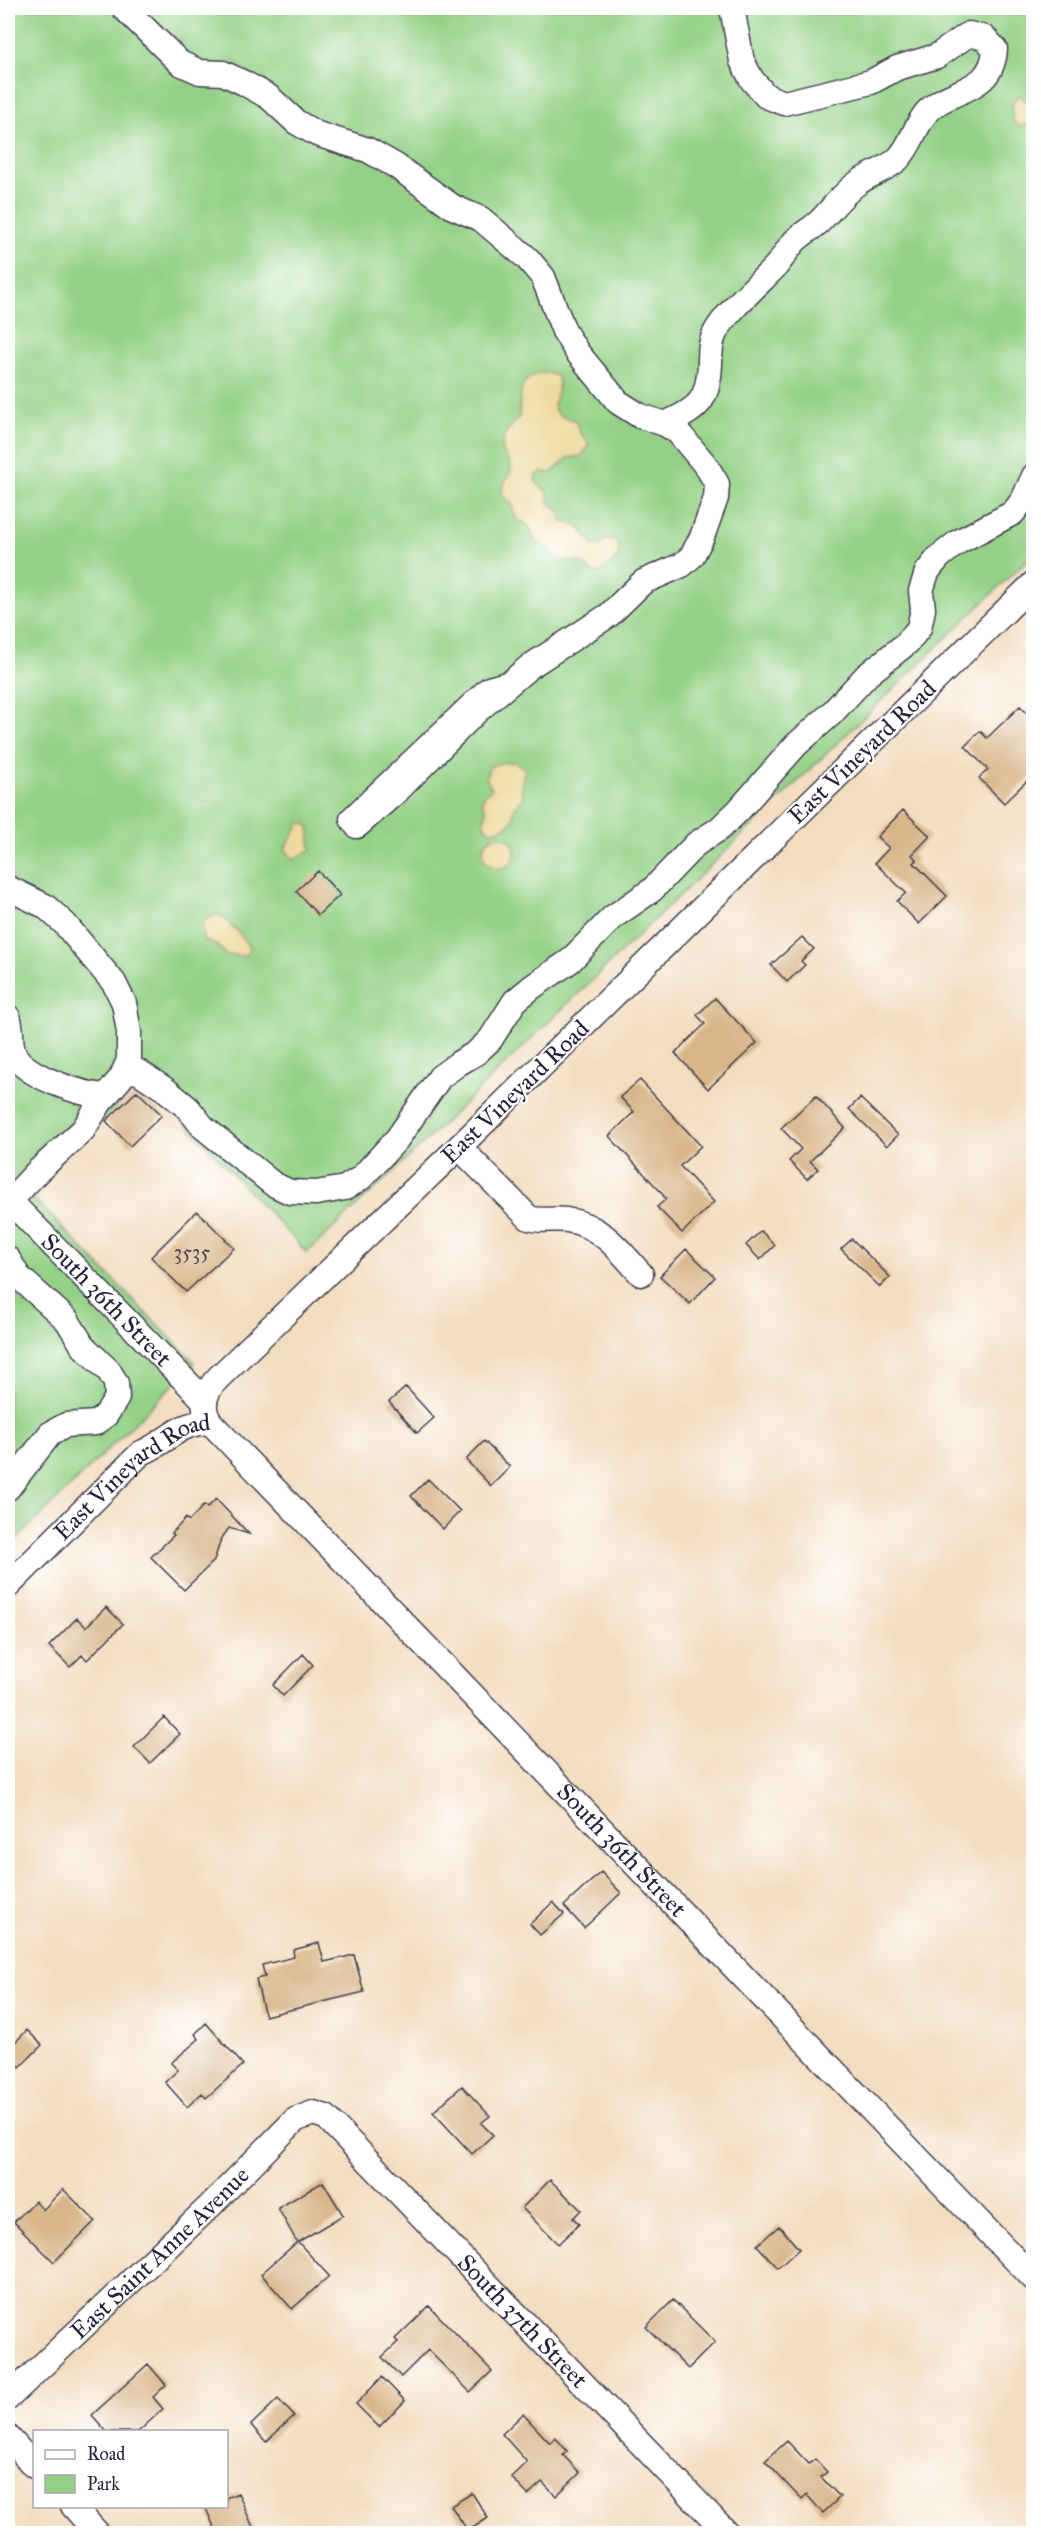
<svg xmlns="http://www.w3.org/2000/svg" width="1041" height="2541" font-family="'IM FELL Great Primer',serif">
  <style>
    .green { fill: #94d186; stroke: #5b7a60; stroke-width: 1.5 }
    .sand { fill: #eeda9e; stroke: #887e6c; stroke-width: 1.5 }
    .building { fill: #d9b68a }
    .lines { fill: none; stroke-linecap: round; stroke-linejoin: round }
    .minor-casing { stroke: #413e4f; stroke-width: 27 }
    .minor { stroke: #fff; stroke-width: 24 }
    .labels { text-anchor: middle; stroke-width: 4.5; stroke-linejoin: round; paint-order: stroke }
    .number-label { font-size: 21px; fill: #50474f }
    .street-label { font-size: 24px; fill: #22223b; stroke: #fff }
  </style>
  <rect width="100%" height="100%" fill="#fff"/>
  <filter id="ink" filterUnits="userSpaceOnUse"><feTurbulence type="fractalNoise" baseFrequency=".0167" numOctaves="2"/><feDisplacementMap in="SourceGraphic" scale="12" xChannelSelector="R" yChannelSelector="G"/><feConvolveMatrix kernelMatrix="1 2 1 2 8 2 1 2 1" color-interpolation-filters="sRGB"/></filter>
  <filter id="wash" filterUnits="userSpaceOnUse"><feTurbulence type="fractalNoise" baseFrequency=".008" numOctaves="4" result="noise"/><feDisplacementMap in="SourceGraphic" scale="24" xChannelSelector="R" yChannelSelector="G"/><feGaussianBlur stdDeviation="1.35" result="paint"/><feColorMatrix in="noise" values="0 0 0 0 0 0 0 0 0 0 0 0 0 0 0 0 0 1.4 0 .05"/><feComposite in="paint" operator="in"/></filter>
  <g filter="url(#wash)">
    <rect width="100%" height="100%" fill="#f3ddbf"/>
    <path class="green" d="M8,8h1025v546l-621,600 -105,99 -162,-173 -119,111 169,172 -187,185z"/>
    <path class="sand" d="M1022,96l6,7 4,14 -3,6 -9,4 -7,-6 -1,-17 4,-7z
      M541,373c31,-1 12,20 13,36l6,7 15,4 5,12 9,12 -7,12 -14,2 -17,15 -10,-1 -5,3 -1,6 12,11 3,12 10,8 3,10c18,3 20,10 30,23h7l6,-6 10,2 3,5 -1,11 -17,15h-9l-12,-10 -22,-2 -12,-13 -12,-7 -6,-15 -12,-6 -5,-16 -8,-7c-3,-15 7,-16 8,-27 1,-6 -4,-9 -6,-13 -8,-15 4,-29 14,-39 2,-20 -3,-38 22,-44z
      M515,762l10,6 -4,18 2,12 -9,11v8l-6,9 -16,5 -5,-2 -4,-7 4,-10 -5,-10 3,-8 7,-5 -6,-10 3,-12 11,-4z
      M300,823h5l4,4 2,23 -15,8h-4l-7,-9z
      M483 852a16 16 0 1 1 32 0a16 16 0 1 1-32 0Z
      M217,915c9,3 31,25 32,35l-4,6 -19,-1 -8,-9 -15,-6 -1,-19z"/>
    <g id="blocks">
      <path class="building" d="M1020,706l14,14v54l-30,29 -25,-25 9,-8 -23,-24 15,-15 7,7z
        M903,810l27,26 -18,19 5,5 -3,3 33,33 -28,28 -22,-23 9,-8 -31,-30 14,-15 -12,-11z
        M318,871l22,24 -22,20 -22,-24z
        M802,937l12,12 -13,12 4,4 -18,17 -16,-17z
        M715,998l42,45 -49,46 -33,-36 30,-29 -8,-9z
        M640,1080l61,66 -21,20 34,36 -32,31 -25,-26 9,-8 -6,-8 -51,-55 25,-24 -14,-15z
        M137,1091l25,24 -32,31 -24,-25z
        M816,1096l29,32 -35,33 8,8 -11,10 -18,-18 12,-12 -20,-21z
        M860,1098l38,37 -11,11 -38,-37z
        M197,1211l37,37 -48,44 -35,-35z
        M761,1231l14,14 -15,15 -14,-15z
        M852,1239l38,38 -10,10 -39,-38z
        M686,1249l29,28 -25,27 -30,-28z
        M406,1387l28,31 -17,15 -28,-31z
        M484,1441l26,26 -19,19 -25,-26z
        M428,1479l32,32 -17,18 -32,-33z
        M216,1499l33,35 -20,-6 -8,11 -7,22 -30,29 -33,-33 23,-22 -2,-2 14,-15 3,3 15,-16 3,3z
        M106,1607l17,17 -36,36 -5,-5 -12,12 -21,-21 28,-28 9,9z
        M303,1654l10,11 -30,31 -10,-11z
        M164,1717l16,17 -30,29 -16,-16z
        M601,1872l20,21 -37,35 -20,-22z
        M553,1902l11,12 -24,21 -10,-11z
        M319,1943l5,19 30,-7 10,37 -99,24 -9,-37 9,-2 -3,-12 32,-8 -1,-7z
        M206,2023l37,42 -37,33 -4,-5 -15,14 -22,-25 13,-12 -7,-7 28,-24 -4,-5z
        M27,2030l15,15 -22,22 -12,-13v-4z
        M462,2086l28,30 -9,7 12,12 -21,19 -39,-42z
        M550,2180l31,30 -8,8 6,6 -21,20 -36,-36z
        M323,2182l20,33 -45,27 31,34 -37,33 -31,-35 36,-32 -19,-34z
        M63,2189l32,32 -41,41 -40,-40 21,-21 8,9z
        M779,2226l20,23 -21,19 -21,-23z
        M673,2300l42,42 -27,27 -42,-42z
        M429,2306l63,65 -22,21 -42,-42 -27,27 -19,-20 16,-15 -3,-3z
        M148,2364l18,21 -13,12 10,12 -25,23h-31l-15,-17z
        M382,2377l23,24 -26,26 -23,-23z
        M278,2399l16,17 -28,26 -15,-17z
        M523,2414l27,29 5,-6 12,14 -4,4 17,18 -24,23 -14,-14 -14,13 -17,-18 16,-15 -25,-28z
        M787,2441l22,23 6,-5 12,13 -6,5 19,20 -17,16 -16,-18 -5,5 -37,-39z
        M238,2493l18,41h-39l-12,-28h21v-8z
        M472,2493l16,25 -20,13 -17,-25z"/>
    </g>
  </g>
  <g filter="url(#ink)">
    <use href="#blocks" fill-opacity="0" stroke="#413e4f" stroke-width="1.5"/>
    <g class="lines">
      <defs>
        <g id="minor">
          <path d="M124,8l56,55 20,9 23,1 21,10 25,14 27,25 21,12 51,16 28,16 57,41 28,12 46,39 16,19 21,54 13,21 41,50 22,14 25,8 13,8 29,35 10,17 -1,14 -14,39 -10,19 -10,9 -39,17 -34,33 -80,52 -52,44 -79,79 -41,36 -5,-7 137,-130 21,-6"/>
          <path d="M665,424c33,-15 43,-22 45,-60 0,-10 0,-21 5,-31 11,-21 44,-49 61,-67 7,-8 12,-18 19,-25 8,-8 18,-13 25,-20 13,-13 23,-28 39,-39 12,-8 28,-13 39,-23 13,-13 16,-31 28,-46 23,-26 66,-18 69,-64l-10,-11 -16,-4 -32,22 -40,12 -26,14 -87,21 -18,-7 -14,-16 -10,-19 -10,-53"/>
          <path id="s1" d="M1034,583l-575,564 -240,230c-12,12 -20,29 -9,45l824,857"/>
          <path d="M8,888l37,18 20,18 49,59 10,20 5,29v28l-8,18 -20,23 -18,29 -45,41 -30,32"/>
          <path d="M8,1017c5,11 1,25 6,37 10,22 68,41 92,42"/>
          <path d="M125,1070l14,2 27,18 22,18 15,19 70,57 17,8 26,1 29,-5 16,-10 36,-39 43,-62 19,-14 17,-10 14,-13 25,-39 17,-14 38,-26 43,-44 39,-27 44,-46 23,-15 19,-18 58,-66 35,-31 36,-39 40,-32 12,-15 4,-19 -2,-18 6,-19 12,-15 19,-15 55,-29 10,-13 11,-24"/>
          <path d="M459,1147l70,71c12,4 25,0 38,2 34,5 52,30 74,54"/>
          <path id="s2" d="M8,1199l197,202"/>
          <path d="M8,1259l11,18 48,43 16,26 26,25 7,12 1,15 -11,17 -10,8 -30,2 -16,9 -42,54"/>
          <path id="s3" d="M8,1586l133,-133c28,-11 35,-30 69,-31"/>
          <path id="s4" d="M8,2398l201,-191 86,-87 18,-7 13,4 402,417"/>
          <path d="M8,2437l26,29"/>
          <path d="M73,2506l25,28"/>
        </g>
      </defs>
      <use href="#minor" class="minor-casing"/>
      <use href="#minor" class="minor"/>
    </g>
  </g>
  <g class="labels">
    <g class="number-label">
      <text x="192" y="1259">3535</text>
    </g>
    <g class="street-label">
      <text transform="translate(862 752) rotate(-44)" y="8">East Vineyard Road</text>
      <text transform="translate(515 1092) rotate(-44)" y="8">East Vineyard Road</text>
      <text dy="8" stroke="none"><textPath href="#s2" startOffset="141">South 36th Street</textPath></text>
      <text dy="8" stroke="none"><textPath href="#s3" startOffset="168">East Vineyard Road</textPath></text>
      <text dy="8" stroke="none"><textPath href="#s1" startOffset="1782">South 36th Street</textPath></text>
      <text dy="8" stroke="none"><textPath href="#s4" startOffset="210">East Saint Anne Avenue</textPath></text>
      <text dy="8" stroke="none"><textPath href="#s4" startOffset="716">South 37th Street</textPath></text>
    </g>
  </g>
  <rect width="1041" height="2541" fill="none" stroke="#fff" stroke-width="30"/>
  <rect x="33" y="2430" width="195" height="78" fill="#ffffff" stroke="#a7a7b1" stroke-width="1.5"/>
  <rect x="45" y="2450" width="30" height="9" fill="#ffffff" stroke="#a7a7b1" stroke-width="1.5"/>
  <text x="87" y="2460" font-size="18" fill="#22223b">Road</text>
  <rect x="45" y="2475" width="30" height="18" fill="#94d186" stroke="#a7a7b1" stroke-width="1.5"/>
  <text x="87" y="2490" font-size="18" fill="#22223b">Park</text>
</svg>
